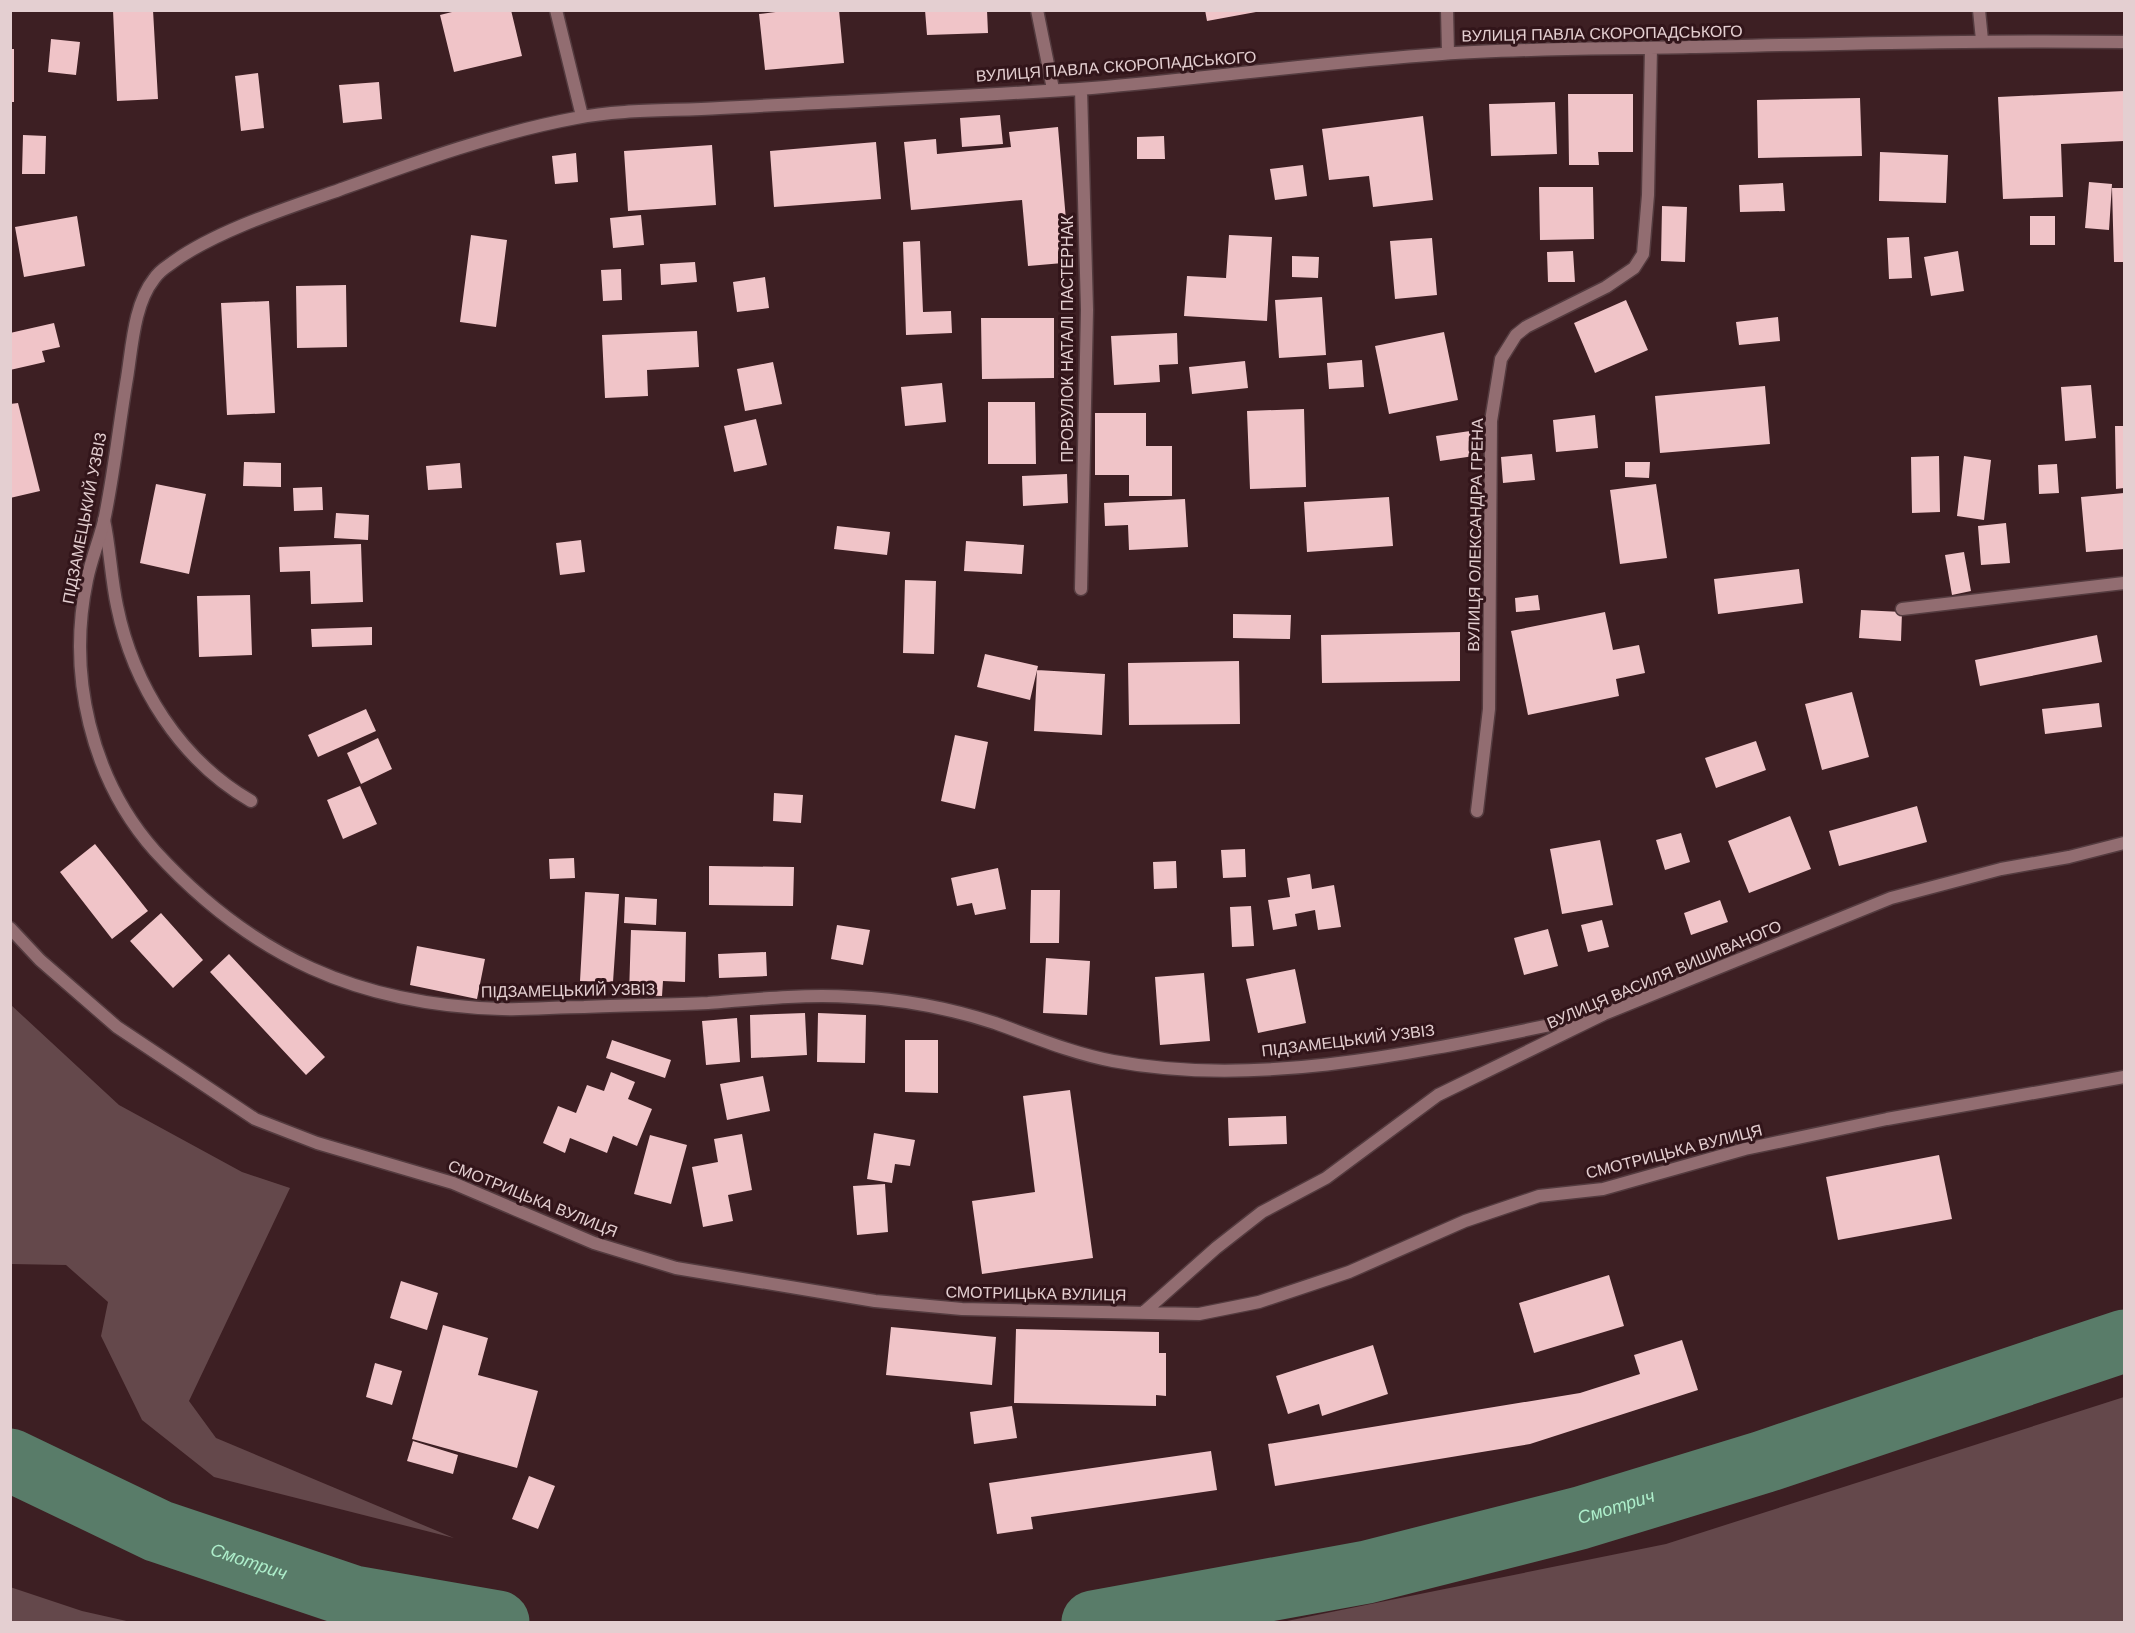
<svg xmlns="http://www.w3.org/2000/svg" width="2135" height="1633" font-family="Arial,sans-serif">
  <style>
    .green { fill: #64484b }
    .lines { fill: none; stroke-linecap: round; stroke-linejoin: round }
    .river { stroke: #597c69; stroke-width: 63 }
    .building { fill: #f0c4c8 }
    .service-casing { stroke: #543b3f; stroke-width: 15 }
    .minor-casing { stroke: #543b3f; stroke-width: 15 }
    .service { stroke: #926d71; stroke-width: 12 }
    .minor { stroke: #926d71; stroke-width: 12 }
    .labels { text-anchor: middle; stroke-width: 6; stroke-linejoin: round; paint-order: stroke }
    .street-label { font-size: 16px; fill: #e4cfd1; stroke: #32151a }
    .water-label { font-size: 18px; font-style: italic; fill: #aeeecb; stroke: #32151a }
  </style>
  <rect width="100%" height="100%" fill="#3d1f23"/>
  <path class="green" d="M11,1005l108,100 123,67 48,16 -101,213 27,37 238,100 -240,-61 -72,-57 -41,-84 7,-34 -42,-37 -55,-1z
    M2124,1397v225h-842l384,-78z
    M10,1587l72,24 49,11h-120z"/>
  <g class="lines">
    <g class="river">
      <path id="s1" d="M10,1460l148,71 196,66 144,25"/>
      <path id="s2" d="M1093,1622l274,-50 213,-54 183,-56 361,-121"/>
    </g>
  </g>
  <path class="building" d="M113,10h40l5,89 -41,2z
    M460,10h51l11,46 -68,16 -14,-57z
    M791,10h48l5,53 -79,7 -6,-56z
    M925,10h62l1,23 -61,2z
    M1205,10h51v2l-49,9z
    M51,39l29,3 -4,33 -28,-3z
    M10,49h4v53h-4z
    M258,73l6,55 -23,3 -6,-55z
    M379,82l3,37 -39,4 -4,-38z
    M2124,91v50l-63,3 2,53 -60,2 -5,-102z
    M1568,94h65v58h-35l1,13h-30z
    M1860,98l2,58 -104,2 -1,-58z
    M1555,102l2,52 -66,2 -2,-52z
    M1000,115l3,29 -41,3 -2,-29z
    M1423,116l10,84 -60,7 -4,-31 -40,4 -7,-51z
    M1058,127l8,93 -7,1 4,42 -35,3 -6,-66 -111,10 -7,-68 32,-3 1,15 74,-7 -2,-15z
    M23,135l23,1 -1,38h-23z
    M1164,136l1,23h-28v-22z
    M876,142l5,57 -107,8 -4,-56z
    M712,145l4,60 -88,6 -4,-60z
    M1880,152l68,3 -2,48 -67,-2z
    M576,153l2,29 -23,2 -3,-28z
    M1303,165l4,31 -32,4 -5,-31z
    M2089,182l23,2 -3,46 -24,-2z
    M1783,183l2,28 -45,1 -1,-27z
    M1539,187h54l1,52 -54,1z
    M2112,188h12v74h-10z
    M1662,206l25,1 -2,55 -24,-1z
    M641,215l3,30 -31,3 -3,-30z
    M77,216l8,50 -61,11 -9,-50z
    M2030,216h25v29h-25z
    M471,235l36,5 -11,87 -36,-5z
    M1229,235l43,2 -5,84 -83,-5 3,-40 39,2z
    M1909,237l3,41 -23,1 -2,-41z
    M1432,238l5,57 -42,4 -5,-58z
    M920,241l3,71 28,-1 1,22 -46,2 -3,-93z
    M1573,251l2,31h-27l-1,-30z
    M1958,251l6,40 -33,5 -7,-39z
    M1292,256l27,1 -1,21 -26,-1z
    M695,262l2,20 -36,3 -1,-21z
    M621,269l1,31 -19,1 -2,-31z
    M765,277l4,31 -32,4 -4,-30z
    M346,285l1,62 -50,1 -1,-62z
    M1322,297l4,58 -47,3 -4,-58z
    M1626,300l22,50 -53,23 -21,-50z
    M269,301l6,112 -48,2 -6,-112z
    M1778,317l2,24 -41,4 -3,-23z
    M981,318h73v60l-72,1z
    M54,323l6,24 -18,4 3,11 -35,8v-37z
    M697,331l2,36 -52,3 1,26 -43,2 -3,-63z
    M1444,332l14,68 -69,14 -14,-68z
    M1177,333l1,31 -19,1 1,17 -46,3 -3,-49z
    M1362,360l2,27 -35,2 -2,-26z
    M1245,361l3,27 -56,6 -3,-27z
    M773,362l9,42 -37,7 -8,-42z
    M942,383l4,39 -41,4 -4,-39z
    M2091,385l5,53 -31,3 -4,-54z
    M1765,386l5,58 -110,9 -5,-57z
    M988,402h47l1,62h-48z
    M18,403l22,88 -30,7v-94z
    M1304,409l2,78 -56,2 -3,-78z
    M1095,413h51v33h26v50h-43v-21h-34z
    M1595,415l3,33 -42,4 -3,-32z
    M756,419l11,46 -33,7 -10,-46z
    M2115,426h9v62l-8,1z
    M1470,431l4,25 -34,5 -4,-25z
    M1532,454l3,26 -32,3 -2,-26z
    M1939,456l1,56 -28,1 -1,-56z
    M1964,456l27,4 -7,60 -27,-4z
    M244,462l37,1v24l-38,-1z
    M1625,462h25l-1,16 -24,-1z
    M460,463l2,25 -34,2 -2,-24z
    M2057,464l2,29 -20,1 -1,-29z
    M1067,474l1,29 -45,3 -1,-30z
    M156,484l50,10 -17,80 -49,-11z
    M1656,484l11,74 -47,6 -10,-74z
    M322,487l1,23 -29,1 -1,-23z
    M2124,493v56l-38,3 -5,-55z
    M1389,497l4,49 -86,6 -3,-50z
    M1185,499l3,48 -59,3 -1,-25 -23,1 -1,-23z
    M336,513l33,2 -1,25 -34,-2z
    M2006,523l4,40 -29,2 -3,-39z
    M837,526l53,6 -3,23 -53,-6z
    M581,540l4,32 -25,3 -4,-32z
    M966,541l58,4 -2,29 -58,-3z
    M361,544l2,58 -52,2 -1,-33 -30,1 -1,-25z
    M1964,552l7,39 -19,4 -7,-40z
    M1799,569l4,34 -85,11 -4,-35z
    M905,580l31,1 -2,73 -31,-1z
    M250,595l2,60 -53,2 -2,-61z
    M1538,595l2,15 -24,2 -1,-14z
    M1861,610l41,2 -1,29 -42,-3z
    M1605,612l8,38 26,-5 6,28 -29,6 3,17 -91,19 -17,-84z
    M1233,614l58,1 -1,24 -57,-1z
    M372,627v18l-60,2 -1,-18z
    M1460,632v49l-138,2 -1,-48z
    M2097,635l5,27 -122,24 -5,-26z
    M985,654l53,12 -8,34 -53,-13z
    M1239,661l1,63 -111,1 -1,-62z
    M1037,670l68,4 -3,61 -68,-4z
    M1852,692l17,65 -47,13 -17,-66z
    M2099,703l3,24 -57,7 -3,-25z
    M366,709l10,22 -58,26 -10,-22z
    M955,735l33,7 -13,67 -34,-8z
    M378,738l14,31 -31,15 -14,-31z
    M1756,741l10,29 -50,18 -11,-30z
    M360,786l17,38 -34,15 -16,-39z
    M774,793l29,2 -2,28 -28,-2z
    M1917,806l10,36 -88,24 -10,-35z
    M1790,816l21,53 -62,24 -21,-52z
    M1681,833l9,29 -25,8 -9,-30z
    M1600,840l13,65 -51,9 -12,-65z
    M95,844l53,67 -36,28 -52,-67z
    M1245,849l1,28 -23,1 -2,-28z
    M574,858l1,20 -25,1 -1,-20z
    M1176,861l1,27 -23,1 -1,-27z
    M709,866l85,1 -1,39 -84,-1z
    M998,868l8,41 -31,6 -3,-12 -15,3 -6,-28z
    M1310,874l2,15 22,-4 7,42 -23,3 -3,-20 -20,4 2,12 -24,4 -5,-30 22,-3 -3,-19z
    M1031,890h29l-1,53h-29z
    M585,892l34,2 -6,88 -33,-1z
    M625,897l32,2 -1,26 -32,-2z
    M1720,900l8,22 -37,13 -7,-22z
    M1251,906l3,40 -22,1 -2,-40z
    M161,913l42,47 -30,28 -43,-47z
    M1602,920l7,27 -21,5 -7,-27z
    M837,925l33,5 -7,35 -32,-6z
    M1548,929l10,37 -34,9 -10,-37z
    M631,930l55,2 -1,50 -22,-1 -1,15 -33,-1z
    M417,946l68,13 -8,40 -67,-14z
    M766,952l1,24 -48,2 -1,-24z
    M229,954l96,103 -19,18 -96,-103z
    M1046,958l44,3 -3,54 -44,-2z
    M1295,969l11,54 -48,10 -12,-54z
    M1204,973l6,68 -50,4 -5,-68z
    M805,1013l2,42 -56,3 -1,-43z
    M818,1013l48,2 -1,48 -48,-1z
    M737,1018l3,44 -34,3 -4,-44z
    M612,1040l59,20 -6,18 -59,-20z
    M905,1040h33v53l-33,-1z
    M611,1072l24,10 -7,17 24,10 -15,37 -24,-10 -6,17 -37,-15 -5,15 -22,-10 15,-37 18,7 11,-28 17,6z
    M763,1076l7,35 -43,9 -7,-36z
    M1070,1090l23,168 -111,16 -10,-73 63,-9 -12,-96z
    M1286,1116l1,28 -58,2 -1,-28z
    M874,1133l41,7 -5,26 -15,-2 -3,19 -25,-4z
    M742,1134l10,56 -24,5 5,26 -30,6 -11,-60 26,-5 -4,-23z
    M650,1135l37,10 -16,59 -37,-10z
    M1939,1155l13,64 -114,21 -12,-63z
    M885,1184l3,48 -31,3 -4,-49z
    M1609,1275l15,51 -90,27 -15,-50z
    M401,1281l37,12 -11,37 -37,-12z
    M443,1325l45,13 -10,37 60,16 -21,77 -105,-29z
    M891,1327l105,10 -4,48 -106,-10z
    M1016,1329l143,3v21h7v43l-10,-1v11l-142,-3z
    M1682,1340l16,50 -168,54 -255,42 -7,-42 312,-51 60,-19 -6,-19z
    M1373,1345l15,49 -66,22 -3,-12 -31,10 -12,-38z
    M375,1363l27,8 -10,34 -26,-8z
    M1012,1406l5,32 -43,6 -4,-32z
    M413,1441l45,14 -5,19 -46,-13z
    M1211,1451l6,39 -186,27 2,12 -36,5 -8,-51z
    M529,1476l26,10 -17,43 -26,-10z"/>
  <g class="lines">
    <defs>
      <path id="service" d="M1447,10l1,43
        M1979,10l3,30
        M104,520c6,28 7,58 13,86 16,79 63,154 134,195"/>
      <path id="minor" d="M556,10l26,106
        M1037,10l16,79
        M1081,89l6,221 -6,279
        M1902,609l222,-26
        M1477,811l12,-102 2,-288 10,-62 15,-24 10,-8 80,-40 28,-19 9,-14 5,-59 3,-147
        M10,928l30,32 77,67 138,92 62,24 136,40 141,60 82,25 199,33 87,8 237,5 60,-12 90,-30 116,-51 74,-25 64,-7 142,-40 142,-30 237,-42
        M1604,1014c-156,31 -332,77 -491,47 -42,-8 -79,-24 -118,-38 -46,-15 -94,-24 -142,-26 -48,-3 -97,2 -145,6 -41,2 -82,2 -124,4 -27,0 -55,3 -82,2 -143,-4 -250,-52 -347,-158 -64,-72 -88,-176 -68,-271 4,-20 12,-39 17,-59 10,-47 15,-96 23,-143 5,-31 7,-74 27,-99 4,-6 9,-10 15,-14 43,-33 118,-57 170,-75 77,-28 156,-57 237,-72 46,-9 97,-7 144,-10 124,-7 249,-11 372,-20 117,-10 233,-26 350,-34 82,-6 166,-5 248,-7 145,-3 290,-7 434,-5
        M1144,1312l72,-64 46,-36 64,-34 112,-83 166,-81 287,-116 110,-29 68,-12 55,-14"/>
    </defs>
    <use href="#service" class="service-casing"/>
    <use href="#minor" class="minor-casing"/>
    <use href="#service" class="service"/>
    <use href="#minor" class="minor"/>
  </g>
  <g class="labels">
    <g class="street-label">
      <text transform="translate(1602 33) rotate(-1)" y="6">ВУЛИЦЯ ПАВЛА СКОРОПАДСЬКОГО</text>
      <text transform="translate(1116 66) rotate(-4)" y="6">ВУЛИЦЯ ПАВЛА СКОРОПАДСЬКОГО</text>
      <text transform="translate(1067 339) rotate(-90)" y="6">ПРОВУЛОК НАТАЛІ ПАСТЕРНАК</text>
      <text transform="translate(84 518) rotate(-79)" y="6">ПІДЗАМЕЦЬКИЙ УЗВІЗ</text>
      <text transform="translate(1475 535) rotate(-89)" y="6">ВУЛИЦЯ ОЛЕКСАНДРА ГРЕНА</text>
      <text transform="translate(1664 974) rotate(-23)" y="6">ВУЛИЦЯ ВАСИЛЯ ВИШИВАНОГО</text>
      <text transform="translate(568 990) rotate(-1)" y="6">ПІДЗАМЕЦЬКИЙ УЗВІЗ</text>
      <text transform="translate(1348 1040) rotate(-7)" y="6">ПІДЗАМЕЦЬКИЙ УЗВІЗ</text>
      <text transform="translate(1674 1151) rotate(-14)" y="6">СМОТРИЦЬКА ВУЛИЦЯ</text>
      <text transform="translate(533 1198) rotate(22)" y="6">СМОТРИЦЬКА ВУЛИЦЯ</text>
      <text transform="translate(1036 1293) rotate(1)" y="6">СМОТРИЦЬКА ВУЛИЦЯ</text>
    </g>
    <g class="water-label">
      <text dy="6" stroke="none"><textPath href="#s2" startOffset="536">Смотрич</textPath></text>
      <text dy="6" stroke="none"><textPath href="#s1" startOffset="260">Смотрич</textPath></text>
    </g>
  </g>
  <rect width="2135" height="1633" fill="none" stroke="#e4cfd1" stroke-width="24"/>
</svg>
